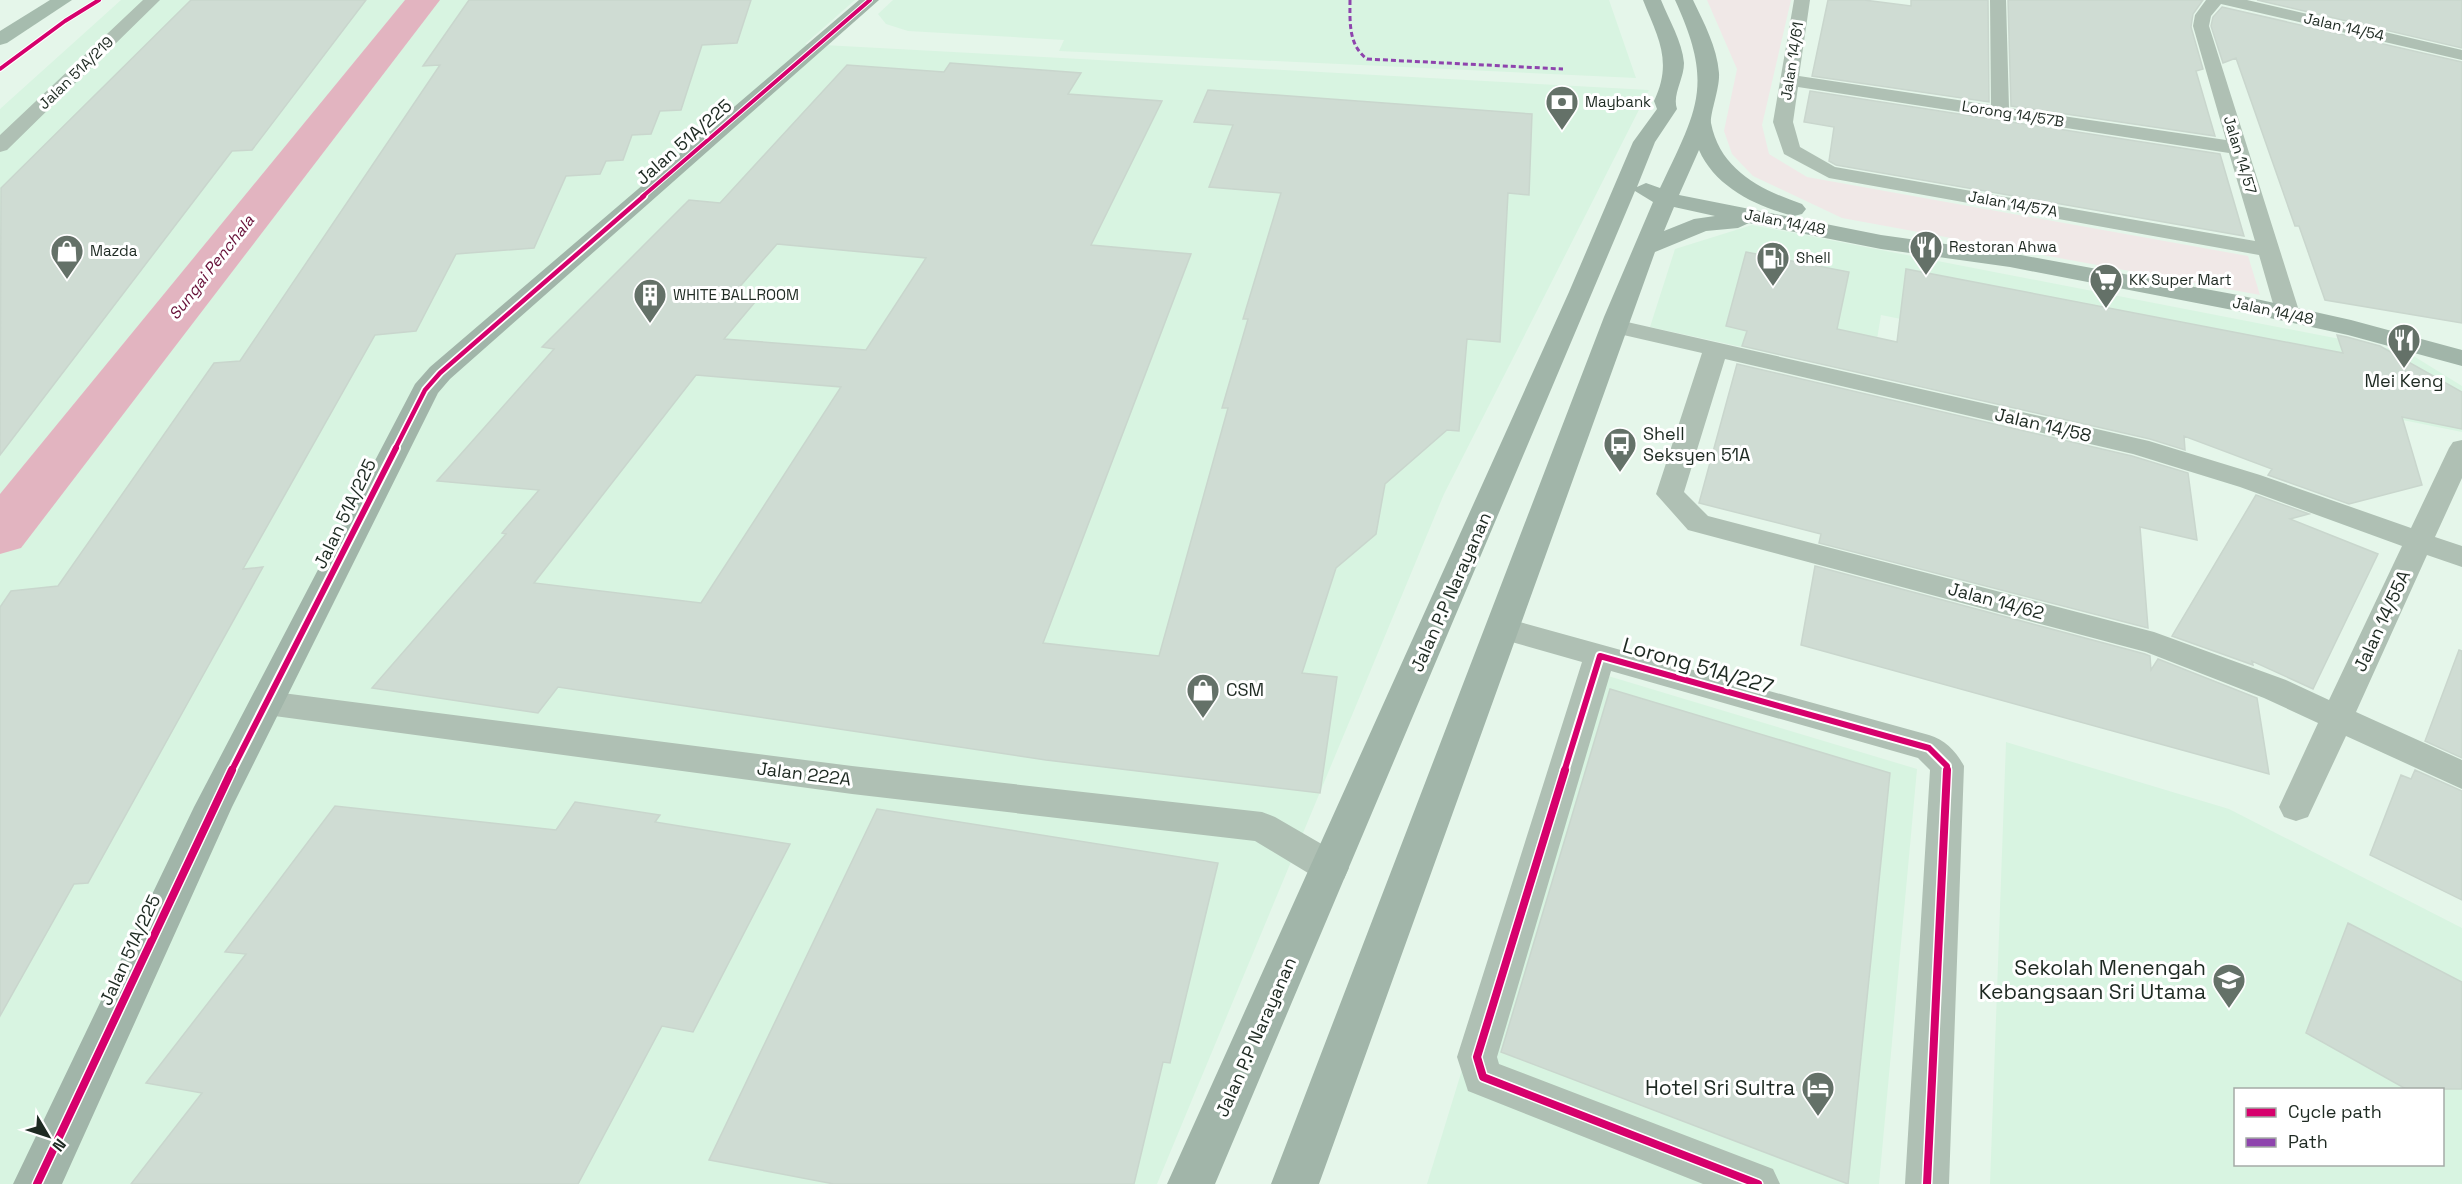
<svg xmlns="http://www.w3.org/2000/svg" width="2462" height="1184" font-family="'Space Grotesk',sans-serif">
  <style>
    .built { fill: #d8f4e1; fill-rule: evenodd }
    .green { fill: #f0e8e7 }
    .lines { fill: none; stroke-linecap: round; stroke-linejoin: round }
    .river { fill: #e2b4c0; fill-rule: evenodd }
    .building { fill: #cfdcd3; stroke: #c9d6cd; stroke-width: 1.5; fill-rule: evenodd }
    .street { fill: #afc0b4; fill-rule: evenodd }
    .secondary { fill: #a1b5a9; fill-rule: evenodd }
    .highway { fill: #a6bcae; fill-rule: evenodd }
    .quiet { stroke: #8e44ad; stroke-width: 3; stroke-dasharray: 5 3; stroke-linecap: butt }
    .cycleway-far3-casing { stroke: #fff; stroke-width: 6 }
    .cycleway-far2-casing { stroke: #fff; stroke-width: 8 }
    .cycleway-far1-casing { stroke: #fff; stroke-width: 10 }
    .cycleway-casing { stroke: #fff; stroke-width: 11 }
    .cycleway-far3 { stroke: #d6006c; stroke-width: 4 }
    .cycleway-far2 { stroke: #d6006c; stroke-width: 4.5 }
    .cycleway-far1 { stroke: #d6006c; stroke-width: 6 }
    .cycleway { stroke: #d6006c; stroke-width: 8 }
    .labels { text-anchor: middle; stroke-width: 6; stroke-linejoin: round; paint-order: stroke }
    .far-street-label { font-size: 15px; fill: #1e2a22; stroke: #fff }
    .far-poi-label { font-size: 15px; fill: #1e2a22; stroke: #fff; text-anchor: start }
    .far-water-label { font-size: 16px; font-style: italic; fill: #660f37; stroke: #fff }
    .street-label { font-size: 18px; fill: #1e2a22; stroke: #fff }
    .poi-label { font-size: 18px; fill: #1e2a22; stroke: #fff; text-anchor: start }
    .near-street-label { font-size: 21px; fill: #1e2a22; stroke: #fff }
    .near-poi-label { font-size: 21px; fill: #1e2a22; stroke: #fff; text-anchor: end }
  </style>
  <rect width="100%" height="100%" fill="#e5f6ea"/>
  <path class="built" d="M121,0h734l-50,44 844,46 -205,404 -287,690h-1157v-1075z
    M893,0h716l27,78 -577,-27 5,-11 -156,-9 -22,-7 -8,-10z
    M1752,225l655,127 55,34v46l-581,-117 -10,60 -221,-48 25,-78z
    M1585,669l332,100 -38,415h-452z
    M2006,742l223,67 233,119v256h-472zM2236,1090h206v74h-206z"/>
  <path class="green" d="M1707,0h84l-29,125 7,29 38,23 441,79 12,39 -418,-77 -89,-42 -21,-22 -8,-23 13,-62z"/>
  <g class="lines">
    <path class="river" d="M405,0h35l-419,548 -21,6v-60z"/>
  </g>
  <path class="building" d="M191,0h175l-114,150 -20,1 -232,304 1,-267z
    M469,0h282l-14,43 -35,2 -21,65 -21,1 -9,23 -19,1 -9,25 -17,1 -6,13 -34,2 -32,72 -78,6 -40,77 -41,4 -132,234 20,-2 -72,130 -103,186 -14,1 -74,132v-409l11,-16 47,-5 156,-223 26,-2 200,-296 -17,1z
    M1828,0h36l47,6v-6h77l1,102 -177,-26z
    M2008,0h195l-10,14 -2,13 12,42 -7,2 19,65 -204,-30z
    M2257,0h205v48z
    M2222,7l240,55v261l-137,-23 -26,-74h-4l-59,-168 -13,5 -12,-37 2,-9z
    M950,63l131,10 -13,21 94,7 -71,144 100,9 -148,389 116,13 69,-248h-6l26,-89h-5l38,-126 -72,-6 24,-62 -39,-3 14,-32 324,24 -3,81 -21,-2 -8,149 -33,-3 -8,92 -12,-1 -62,54 -9,50 -40,34 -34,105 35,4 -17,116 -274,-33 -488,-73 -20,26 -166,-25 134,-154 -4,-1 37,-43 -102,-9 117,-132 -12,-2 147,-147 31,3 127,-138 97,7zM777,244l149,14 -60,92 -142,-11 31,-37 -26,-3zM696,375l145,12 -140,216 -167,-20z
    M1810,91l410,63 24,82 -408,-71 -7,-4 5,-34 -30,-5z
    M1746,252l103,20 -12,57 60,13 9,-73 437,84 -6,-18 10,2 33,9 82,46v37l-60,-12 20,68 -73,19 -81,-29 4,-6 -88,-33 1,14 -35,-11 -408,-93 5,-15 -21,-5z
    M1737,364l395,92 56,17 9,67 -57,-13 8,101 -329,-85 2,-9 -122,-31z
    M2256,495l53,19 -19,5 88,35 -65,135 -61,-28 1,4 -81,-29z
    M1815,566l330,88 5,2 1,14 7,-11 99,39 12,76 -468,-129z
    M2459,650l3,1v107l-37,-17z
    M1610,689l280,84 -42,411 -347,-132z
    M2415,770l47,21v109l-92,-45 31,-80 10,4z
    M575,802l85,13 -5,7 135,22 -97,188 -31,-6 -84,158h-447l71,-91 -56,-10 100,-129 -21,-2 110,-146 221,24z
    M877,809l341,54 -48,200 -7,-1 -29,122h-300l-125,-24z
    M2348,923l114,59v107h-56l-100,-56z"/>
  <g class="lines">
    <path class="street" d="M143,0h17l-153,150 -7,2v-17z
      M1794,0h16l-11,76 192,29 -1,-105h16l3,108 217,32 -33,-114 2,-11 11,-15h41l215,50v10l-241,-56 -10,12 -2,10 91,288 -4,5h-16l-4,-5 -17,-59 -430,-77 -45,-24 -11,-32zM1798,87l431,66 26,88 -420,-74 -35,-20 -7,-25z
      M1614,319l535,122 111,34 151,53 38,-80 4,-6 9,-2v38l-27,59 27,9v21l-35,-12 -71,157 106,48v29l-116,-53 -38,81 -12,4 -12,-4 -5,-10 39,-84 -54,-25 -118,-46 -458,-122 -32,-36 46,-141 -96,-22 -4,-5 4,-5zM1725,359l408,95 107,33 162,59 -73,154 -43,-20 -132,-48 -446,-116 -24,-24z
      M1505,618l424,117c16,5 27,16 35,31l-15,418h-44l25,-414 -12,-12 -307,-87 -114,386 2,7 274,105 7,15h-77l-235,-93 -11,-34 125,-395 -88,-25 -4,-8 4,-8z
      M267,691l585,75 410,46 13,5 69,40 5,11 -5,11 -13,4 -13,-4 -63,-38 -403,-47 -585,-79 -12,-3 -4,-9 4,-9z"/>
    <path class="secondary" d="M859,0h20l-429,379 -12,14 -206,414 -170,377h-49l181,-377 221,-423 15,-17z
      M1643,0h18c8,20 21,41 23,63 0,16 -12,32 -7,46l-22,33 -18,45 9,-4 14,5c38,-80 54,-103 15,-188h18c11,23 24,47 26,73 1,15 -9,40 -8,50 9,47 50,67 91,81l4,5 -4,5 -8,2c-37,-9 -79,-29 -95,-66l-20,45 202,40 129,18 228,42 113,25 111,30v16l-114,-31 -110,-24 -228,-44 -129,-18 -132,-26 -11,5 -32,3 -51,21 -336,932h-48l333,-867 49,-115 -18,-11 -420,993h-48l402,-892 64,-150 24,-33 -3,-8c19,-40 4,-63 -11,-101zM1674,207l41,9 -21,3 -30,12z"/>
    <path class="highway" d="M50,0h22l-65,43 -7,2v-14z"/>
    <path class="quiet" d="M1350,0c0,21 -2,45 17,59l196,10"/>
    <defs>
      <path id="cycleway-far3" d="M0,69l65,-48 34,-21
        M642,197l228,-197"/>
      <path id="cycleway-far2" d="M395,449l30,-59 15,-17 204,-177"/>
      <path id="cycleway-far1" d="M231,772l165,-324
        M1564,772l36,-116 329,92 18,18v6"/>
      <path id="cycleway" d="M1565,770l-88,287 6,20 275,107
        M37,1184l195,-414
        M1927,1184l20,-414"/>
    </defs>
    <use href="#cycleway-far3" class="cycleway-far3-casing"/>
    <use href="#cycleway-far2" class="cycleway-far2-casing"/>
    <use href="#cycleway-far1" class="cycleway-far1-casing"/>
    <use href="#cycleway" class="cycleway-casing"/>
    <use href="#cycleway-far3" class="cycleway-far3"/>
    <use href="#cycleway-far2" class="cycleway-far2"/>
    <use href="#cycleway-far1" class="cycleway-far1"/>
    <use href="#cycleway" class="cycleway"/>
  </g>
  <defs>
    <symbol id="bank-pin" viewBox="-11 -11 22 30"><path d="M0 17L-7.5 6A9.5 9.5 0 1 1 7.5 6Z" fill="#647168" stroke="#fff"/><path d="M-6-4H6V4H-6ZM0-2.3a2.3 2.3 0 1 0 0 4.6a2.3 2.3 0 1 0 0-4.6Z" fill="#fff"/></symbol>
    <symbol id="restaurant-pin" viewBox="-11 -11 22 30"><path d="M0 17L-7.5 6A9.5 9.5 0 1 1 7.5 6Z" fill="#647168" stroke="#fff"/><path d="M-5-6h1v4h1v-4h1v4h1v-4h1v5L-1.5 .5V6h-2V.5L-5-1ZM5-6V6H3V1.5H1.5Q1.5-4 5-6Z" fill="#fff"/></symbol>
    <symbol id="shop-pin" viewBox="-11 -11 22 30"><path d="M0 17L-7.5 6A9.5 9.5 0 1 1 7.5 6Z" fill="#647168" stroke="#fff"/><path d="M-5-2.5h2.3a2.7 3.5 0 0 1 5.4 0H5L5.5 6h-11ZM-1.5-2.5h3a1.5 2.3 0 0 0-3 0Z" fill="#fff"/></symbol>
    <symbol id="fuel-pin" viewBox="-11 -11 22 30"><path d="M0 17L-7.5 6A9.5 9.5 0 1 1 7.5 6Z" fill="#647168" stroke="#fff"/><path d="M-5.5-6h7V0h2V4h1.3V-2.5L3-4.5l.8-.8L6-3V5H2.5V1h-1V6h-7ZM-4.2-4.7v3.2H.2V-4.7Z" fill="#fff"/></symbol>
    <symbol id="supermarket-pin" viewBox="-11 -11 22 30"><path d="M0 17L-7.5 6A9.5 9.5 0 1 1 7.5 6Z" fill="#647168" stroke="#fff"/><path d="M-6-5.5h2.5l.6 2H6L4.5 2H-2.5L-4.4-4H-6ZM-1.5 3.2a1.3 1.3 0 1 0 .1 0ZM3 3.2a1.3 1.3 0 1 0 .1 0Z" fill="#fff"/></symbol>
    <symbol id="building-pin" viewBox="-11 -11 22 30"><path d="M0 17L-7.5 6A9.5 9.5 0 1 1 7.5 6Z" fill="#647168" stroke="#fff"/><path d="M-4-6H4V6H1V3H-1V6H-4ZM-2.5-4.3h1.7v1.8h-1.7ZM.8-4.3h1.7v1.8H.8ZM-2.5-1h1.7V.8h-1.7ZM.8-1h1.7V.8H.8Z" fill="#fff"/></symbol>
    <symbol id="bus-pin" viewBox="-11 -11 22 30"><path d="M0 17L-7.5 6A9.5 9.5 0 1 1 7.5 6Z" fill="#647168" stroke="#fff"/><path d="M-5-6H5V4H4V6H2V4H-2V6H-4V4H-5ZM-3.5-4V0h7V-4ZM-3.5 1.2v1.5H-2V1.2ZM2 1.2v1.5H3.5V1.2Z" fill="#fff"/></symbol>
    <symbol id="school-pin" viewBox="-11 -11 22 30"><path d="M0 17L-7.5 6A9.5 9.5 0 1 1 7.5 6Z" fill="#647168" stroke="#fff"/><path d="M0-5L7-2L0 1L-7-2ZM-4 1L0 2.5L4 1V4Q0 6-4 4Z" fill="#fff"/></symbol>
    <symbol id="hotel-pin" viewBox="-11 -11 22 30"><path d="M0 17L-7.5 6A9.5 9.5 0 1 1 7.5 6Z" fill="#647168" stroke="#fff"/><path d="M-6-4.5h1.5V1H6V5H4.5V3h-9V5H-6ZM-4 0a1.8 1.8 0 1 1 3.6 0ZM.5 0V-2.5h3Q6-2.5 6 0Z" fill="#fff"/></symbol>
  </defs>
  <g fill-rule="evenodd">
    <use href="#bank-pin" x="1543" y="83" width="38" height="52"/>
    <use href="#restaurant-pin" x="1907" y="228" width="38" height="52"/>
    <use href="#shop-pin" x="48" y="232" width="38" height="52"/>
    <use href="#fuel-pin" x="1754" y="239" width="38" height="52"/>
    <use href="#supermarket-pin" x="2087" y="261" width="38" height="52"/>
    <use href="#building-pin" x="631" y="276" width="38" height="52"/>
    <use href="#restaurant-pin" x="2385" y="321" width="38" height="52"/>
    <use href="#bus-pin" x="1601" y="425" width="38" height="52"/>
    <use href="#shop-pin" x="1184" y="671" width="38" height="52"/>
    <use href="#school-pin" x="2210" y="961" width="38" height="52"/>
    <use href="#hotel-pin" x="1799" y="1069" width="38" height="52"/>
  </g>
  <g class="labels">
    <g class="far-street-label">
      <text transform="translate(2344 27) rotate(13)" y="5">Jalan 14/54</text>
      <text transform="translate(1792 61) rotate(-81)" y="5">Jalan 14/61</text>
      <text transform="translate(76 73) rotate(-44)" y="5">Jalan 51A/219</text>
      <text transform="translate(2013 114) rotate(9)" y="5">Lorong 14/57B</text>
      <text transform="translate(2240 155) rotate(73)" y="5">Jalan 14/57</text>
      <text transform="translate(2013 204) rotate(10)" y="5">Jalan 14/57A</text>
      <text transform="translate(1785 222) rotate(11)" y="5">Jalan 14/48</text>
      <text transform="translate(2273 311) rotate(12)" y="5">Jalan 14/48</text>
    </g>
    <g class="far-poi-label">
      <text x="1585" y="107">Maybank</text>
      <text x="1949" y="252">Restoran Ahwa</text>
      <text x="90" y="256">Mazda</text>
      <text x="1796" y="263">Shell</text>
      <text x="2129" y="285">KK Super Mart</text>
      <text x="673" y="300">WHITE BALLROOM</text>
    </g>
    <g class="far-water-label">
      <text transform="translate(211 267) rotate(-52)" y="6">Sungai Penchala</text>
    </g>
    <g class="street-label">
      <text transform="translate(684 142) rotate(-41)" y="6">Jalan 51A/225</text>
      <text transform="translate(2043 425) rotate(13)" y="6">Jalan 14/58</text>
      <text transform="translate(345 514) rotate(-64)" y="6">Jalan 51A/225</text>
      <text transform="translate(1451 592) rotate(-66)" y="6">Jalan P.P Narayanan</text>
      <text transform="translate(1996 601) rotate(15)" y="6">Jalan 14/62</text>
      <text transform="translate(2382 621) rotate(-65)" y="6">Jalan 14/55A</text>
      <text transform="translate(804 774) rotate(7)" y="6">Jalan 222A</text>
      <text transform="translate(130 950) rotate(-65)" y="6">Jalan 51A/225</text>
      <text transform="translate(1256 1037) rotate(-66)" y="6">Jalan P.P Narayanan</text>
    </g>
    <g class="poi-label">
      <text x="2404" y="387" text-anchor="middle">Mei Keng</text>
      <text x="1643" y="440">Shell<tspan x="1643" dy="21">Seksyen 51A</tspan></text>
      <text x="1226" y="696">CSM</text>
    </g>
    <g class="near-street-label">
      <text transform="translate(1698 666) rotate(16)" y="7">Lorong 51A/227</text>
    </g>
    <g class="near-poi-label">
      <text x="2206" y="975">Sekolah Menengah<tspan x="2206" dy="24">Kebangsaan Sri Utama</tspan></text>
      <text x="1795" y="1095">Hotel Sri Sultra</text>
    </g>
  </g>
  <rect x="2234" y="1088" width="210" height="78" fill="#ffffff" stroke="#a5aaa7" stroke-width="1.5"/>
  <rect x="2246" y="1108" width="30" height="9" fill="#d6006c" stroke="#a5aaa7" stroke-width="1.5"/>
  <text x="2288" y="1118" font-size="18" fill="#1e2a22">Cycle path</text>
  <rect x="2246" y="1138" width="30" height="9" fill="#8e44ad" stroke="#a5aaa7" stroke-width="1.5"/>
  <text x="2288" y="1148" font-size="18" fill="#1e2a22">Path</text>
  <g transform="translate(48 1136) rotate(129)" stroke="#ffffff" stroke-width="4.5" paint-order="stroke">
  <path d="M0-4.5L10 22L0 15L-10 22Z" fill="#1e2a22"/>
  <text y="-9" font-size="16" font-weight="bold" text-anchor="middle" fill="#1e2a22">N</text>
  </g>
</svg>
